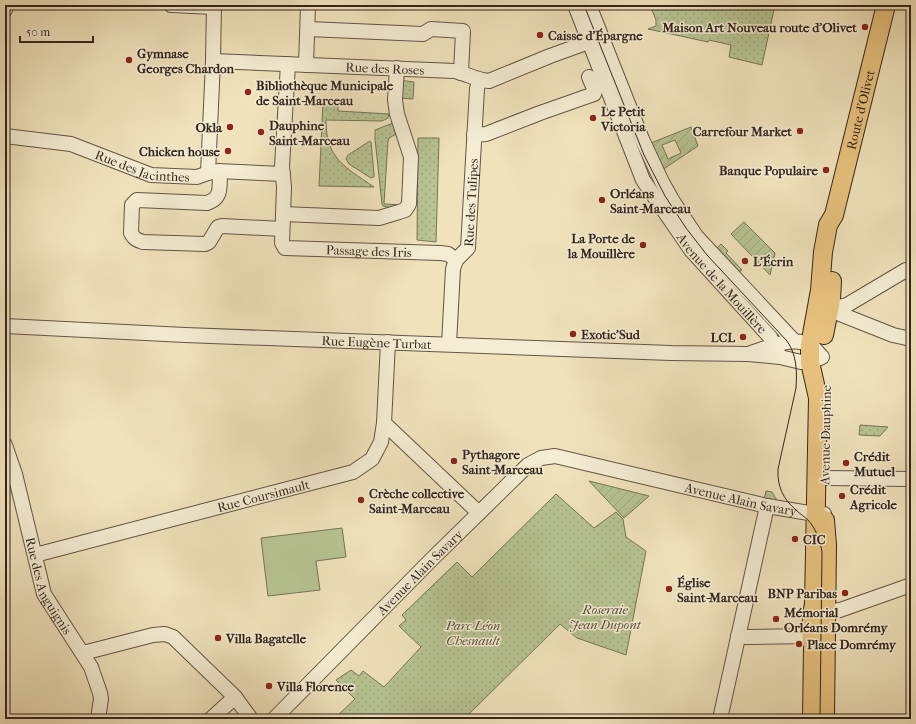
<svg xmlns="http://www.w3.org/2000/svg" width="916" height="724" font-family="'IM FELL French Canon',serif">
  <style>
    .grass { fill: url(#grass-dots); stroke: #767458 }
    .garden { fill: url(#garden-furrows); stroke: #767458; fill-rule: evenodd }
    .pitch { fill: #b7c493; stroke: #767458 }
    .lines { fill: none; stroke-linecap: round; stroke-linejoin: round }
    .minor-casing { stroke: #635446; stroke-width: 16 }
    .major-casing { stroke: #34251e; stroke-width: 20 }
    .minor { stroke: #f5edd3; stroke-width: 14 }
    .major { stroke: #e8c27e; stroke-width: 18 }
    .tram { stroke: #34251e; stroke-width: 1 }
    .poi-dot { fill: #8f2418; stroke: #f5edd3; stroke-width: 1.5 }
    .labels { text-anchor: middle; stroke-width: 3; stroke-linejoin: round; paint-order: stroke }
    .poi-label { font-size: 13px; font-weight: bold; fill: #34251e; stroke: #f5edd3; text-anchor: start }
    .street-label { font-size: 13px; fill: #34251e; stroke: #f5edd3 }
    .park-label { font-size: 13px; font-style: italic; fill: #554d3b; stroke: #f5edd3 }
  </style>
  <defs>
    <pattern id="grass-dots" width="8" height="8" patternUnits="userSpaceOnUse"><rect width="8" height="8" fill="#b7c493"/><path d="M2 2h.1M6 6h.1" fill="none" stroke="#9ea87e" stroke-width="1.8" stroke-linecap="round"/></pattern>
    <pattern id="garden-furrows" width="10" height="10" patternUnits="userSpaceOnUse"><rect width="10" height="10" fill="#b7c493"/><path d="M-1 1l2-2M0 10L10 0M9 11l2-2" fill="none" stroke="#9ea87e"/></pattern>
  </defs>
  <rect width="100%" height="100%" fill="#f0e3bc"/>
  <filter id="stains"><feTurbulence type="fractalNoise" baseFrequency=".005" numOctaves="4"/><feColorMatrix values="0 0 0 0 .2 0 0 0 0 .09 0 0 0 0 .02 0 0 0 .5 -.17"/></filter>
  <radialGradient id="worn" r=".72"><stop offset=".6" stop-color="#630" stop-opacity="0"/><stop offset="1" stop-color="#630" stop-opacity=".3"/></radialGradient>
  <path class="grass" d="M650,5h125l-13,60 -33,-8 2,-12 -22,-5 -1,2 -60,-13 8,-3v-6z
    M399,80l15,2 -1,17 -15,-1z
    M323,103h15v8l51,3 -1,4 -6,3 -56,-1c0,39 19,47 48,67l-55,-1z
    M393,123l5,10 -9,5 -1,3 -4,63 19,1 -7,4 -13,-3 -1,-2 -7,-65v-9z
    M418,138h21l-3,104 -19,-2z
    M370,141l1,1 3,32v3l-3,1 -22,-14 -3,-5 2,-4z
    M860,425l28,2 -8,9 -21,-1z
    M766,491l6,1 7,12 -15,-4z
    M556,494l38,34 22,-16 7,7 3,18 20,14 -20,104 -49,-17 -17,-14 -96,95h-130l21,-20 -19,-19 15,-10 8,6 4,-5 21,16 37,-40 -22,-21 7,-6 -4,-5 55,-53 15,15z"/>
  <path class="garden" d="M691,127l7,19 -36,24 -11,-27zM675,140l6,13 -13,6 -6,-14z
    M744,222l31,31 -5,22 -39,-41z
    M721,244l7,7 -2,2 16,17 -4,3 -22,-24z
    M589,481l60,15 -25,22z"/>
  <path class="pitch" d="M342,528l4,29 -30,4 4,29 -52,6 -7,-58z"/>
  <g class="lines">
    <defs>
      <g id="minor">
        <path d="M171,5l43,2"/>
        <path id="s1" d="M575,5l68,175 48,70 79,87 8,16"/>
        <path d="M589,5l53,134 20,43 10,18 24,36 98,105"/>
        <path d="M5,10l1,-5"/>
        <path d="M308,29l115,5 8,-5 32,2 -2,42"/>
        <path id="s2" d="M213,61l242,10c12,3 21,9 34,10l61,-25 47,-17"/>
        <path id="s3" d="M288,64l-6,102 2,21 -2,56 3,5 155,5 8,1 8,6"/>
        <path d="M306,65l2,-60"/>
        <path d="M474,135l12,-1 54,-21 54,-19 1,-3 -6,-14"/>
        <path id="s4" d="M5,136l66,8 80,31 46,2 11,-4 10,-2 65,3"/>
        <path d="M220,172c-1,14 3,26 -13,31l-70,-3 -5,5 -1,28c3,6 6,7 12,9l62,2 4,-2 9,-15 4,-1 60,3"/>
        <path d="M208,173l5,-112 1,-56"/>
        <path d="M283,214l96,4 20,-6 6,-2 4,-6 2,-47 -14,-43 -2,-14 2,-32"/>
        <path d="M822,303l3,5 68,27 18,4"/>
        <path d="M829,309l18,-4 59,-35 5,1"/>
        <path id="s5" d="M5,326l180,9 486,18 77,1 32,3 21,5h9l12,-5c-4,-4 -7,-9 -11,-11 -17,-12 -46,3 -63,8"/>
        <path id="s6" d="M449,344l4,-75 3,-9 12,-12 9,-159 2,-9"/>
        <path d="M384,423l95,90"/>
        <path id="s7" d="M5,445l10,29 29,120 47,73 9,26 1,6 -3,20"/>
        <path d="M825,478l86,1"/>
        <path id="s8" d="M35,555l318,-83 19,-13 9,-17 3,-19 4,-81"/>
        <path d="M826,612l14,-2 71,-25"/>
        <path d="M738,636l9,1 64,-1"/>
        <path d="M83,653l70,-18 12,-1 8,3 62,60 16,22"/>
        <path d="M211,719l24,-22"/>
        <path id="s9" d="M274,719l158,-160 96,-94 13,-7 14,-2 212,50 48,8h9"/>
        <path d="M720,719l47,-213"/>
      </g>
      <g id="major">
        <path d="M824,335l7,-35 1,-19"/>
        <path id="s10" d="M812,719l1,-72c-3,-15 -2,-29 1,-44l4,-205 -8,-36v-17l10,-55 3,-38 5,-27 6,-10 52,-210"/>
        <path d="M825,719l2,-174 -2,-25"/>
      </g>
    </defs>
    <use href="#minor" class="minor-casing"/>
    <use href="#major" class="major-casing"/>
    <use href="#minor" class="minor"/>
    <use href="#major" class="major"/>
    <path class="tram" d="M584,5l60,150 21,41 21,32 21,27 80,86c10,14 10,31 9,47l-18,81c-1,17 5,30 18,41 4,4 9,7 12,10 8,9 12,20 14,32l-2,167"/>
  </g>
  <g class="poi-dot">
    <circle cx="865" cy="27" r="4"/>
    <circle cx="540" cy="35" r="4"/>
    <circle cx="129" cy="60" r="4"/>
    <circle cx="248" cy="92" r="4"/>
    <circle cx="593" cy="118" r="4"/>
    <circle cx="230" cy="127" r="4"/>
    <circle cx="800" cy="131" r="4"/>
    <circle cx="261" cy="132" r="4"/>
    <circle cx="228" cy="151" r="4"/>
    <circle cx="826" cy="170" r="4"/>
    <circle cx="602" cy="200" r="4"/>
    <circle cx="643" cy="245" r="4"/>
    <circle cx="745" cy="261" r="4"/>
    <circle cx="573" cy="334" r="4"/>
    <circle cx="743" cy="337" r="4"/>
    <circle cx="454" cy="461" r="4"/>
    <circle cx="846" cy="463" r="4"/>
    <circle cx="842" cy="496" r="4"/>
    <circle cx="361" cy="500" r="4"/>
    <circle cx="795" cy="539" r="4"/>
    <circle cx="669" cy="589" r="4"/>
    <circle cx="845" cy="593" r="4"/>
    <circle cx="776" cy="619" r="4"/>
    <circle cx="218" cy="638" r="4"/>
    <circle cx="799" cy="644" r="4"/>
    <circle cx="269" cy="686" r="4"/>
  </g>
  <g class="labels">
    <g class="poi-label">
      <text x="857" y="32" text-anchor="end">Maison Art Nouveau route d'Olivet</text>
      <text x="548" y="40">Caisse d'Épargne</text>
      <text x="137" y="58">Gymnase<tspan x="137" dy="15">Georges Chardon</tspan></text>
      <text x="256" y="90">Bibliothèque Municipale<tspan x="256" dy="15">de Saint-Marceau</tspan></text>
      <text x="601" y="116">Le Petit<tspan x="601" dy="15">Victoria</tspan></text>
      <text x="269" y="130">Dauphine<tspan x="269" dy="15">Saint-Marceau</tspan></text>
      <text x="222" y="132" text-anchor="end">Okla</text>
      <text x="792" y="136" text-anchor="end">Carrefour Market</text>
      <text x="220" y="156" text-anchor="end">Chicken house</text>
      <text x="818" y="175" text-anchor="end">Banque Populaire</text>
      <text x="610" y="198">Orléans<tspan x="610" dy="15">Saint-Marceau</tspan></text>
      <text x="635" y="243" text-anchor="end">La Porte de<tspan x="635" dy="15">la Mouillère</tspan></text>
      <text x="753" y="266">L'Écrin</text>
      <text x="581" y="339">Exotic'Sud</text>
      <text x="735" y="342" text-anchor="end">LCL</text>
      <text x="462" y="459">Pythagore<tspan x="462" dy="15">Saint-Marceau</tspan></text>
      <text x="854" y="461">Crédit<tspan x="854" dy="15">Mutuel</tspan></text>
      <text x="850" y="494">Crédit<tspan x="850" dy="15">Agricole</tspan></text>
      <text x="369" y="498">Crèche collective<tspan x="369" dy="15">Saint-Marceau</tspan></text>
      <text x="803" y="544">CIC</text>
      <text x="677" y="587">Église<tspan x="677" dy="15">Saint-Marceau</tspan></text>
      <text x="837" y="598" text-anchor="end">BNP Paribas</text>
      <text x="784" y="617">Mémorial<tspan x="784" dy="15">Orléans Domrémy</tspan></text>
      <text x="226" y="643">Villa Bagatelle</text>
      <text x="807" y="649">Place Domrémy</text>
      <text x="277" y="691">Villa Florence</text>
    </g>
    <g class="street-label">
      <text dy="5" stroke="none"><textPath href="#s2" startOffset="172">Rue des Roses</textPath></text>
      <text dy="5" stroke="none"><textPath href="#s10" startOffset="617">Route d'Olivet</textPath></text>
      <text dy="5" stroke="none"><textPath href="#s4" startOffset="142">Rue des Jacinthes</textPath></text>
      <text dy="5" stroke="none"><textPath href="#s6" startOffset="147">Rue des Tulipes</textPath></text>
      <text dy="5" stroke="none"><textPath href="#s3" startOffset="269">Passage des Iris</textPath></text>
      <text dy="5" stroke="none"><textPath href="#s1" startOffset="318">Avenue de la Mouillère</textPath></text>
      <text dy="5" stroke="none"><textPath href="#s5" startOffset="372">Rue Eugène Turbat</textPath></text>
      <text transform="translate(825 435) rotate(-89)" y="5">Avenue Dauphine</text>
      <text dy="5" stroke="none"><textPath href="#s8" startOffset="236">Rue Coursimault</textPath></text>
      <text dy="5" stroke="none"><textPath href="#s9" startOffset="579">Avenue Alain Savary</textPath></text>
      <text dy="5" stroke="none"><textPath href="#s9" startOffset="207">Avenue Alain Savary</textPath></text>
      <text dy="5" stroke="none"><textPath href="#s7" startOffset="148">Rue des Anguignis</textPath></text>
    </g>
    <g class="park-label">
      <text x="605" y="614">Roseraie<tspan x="605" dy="15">Jean Dupont</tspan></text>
      <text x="473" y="630">Parc Léon<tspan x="473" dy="15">Chesnault</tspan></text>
    </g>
  </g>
  <rect width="916" height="724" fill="none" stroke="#f0e3bc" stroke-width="20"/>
  <rect x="6" y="6" width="904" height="712" fill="none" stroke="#34251e" stroke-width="2"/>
  <rect x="10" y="10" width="896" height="704" fill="none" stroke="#34251e"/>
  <path d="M20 36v6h73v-6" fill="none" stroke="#34251e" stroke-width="2"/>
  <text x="26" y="36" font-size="12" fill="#34251e" stroke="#f5edd3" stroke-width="3" paint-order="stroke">50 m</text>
  <rect width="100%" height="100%" filter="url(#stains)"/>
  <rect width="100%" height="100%" fill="url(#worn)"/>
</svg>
